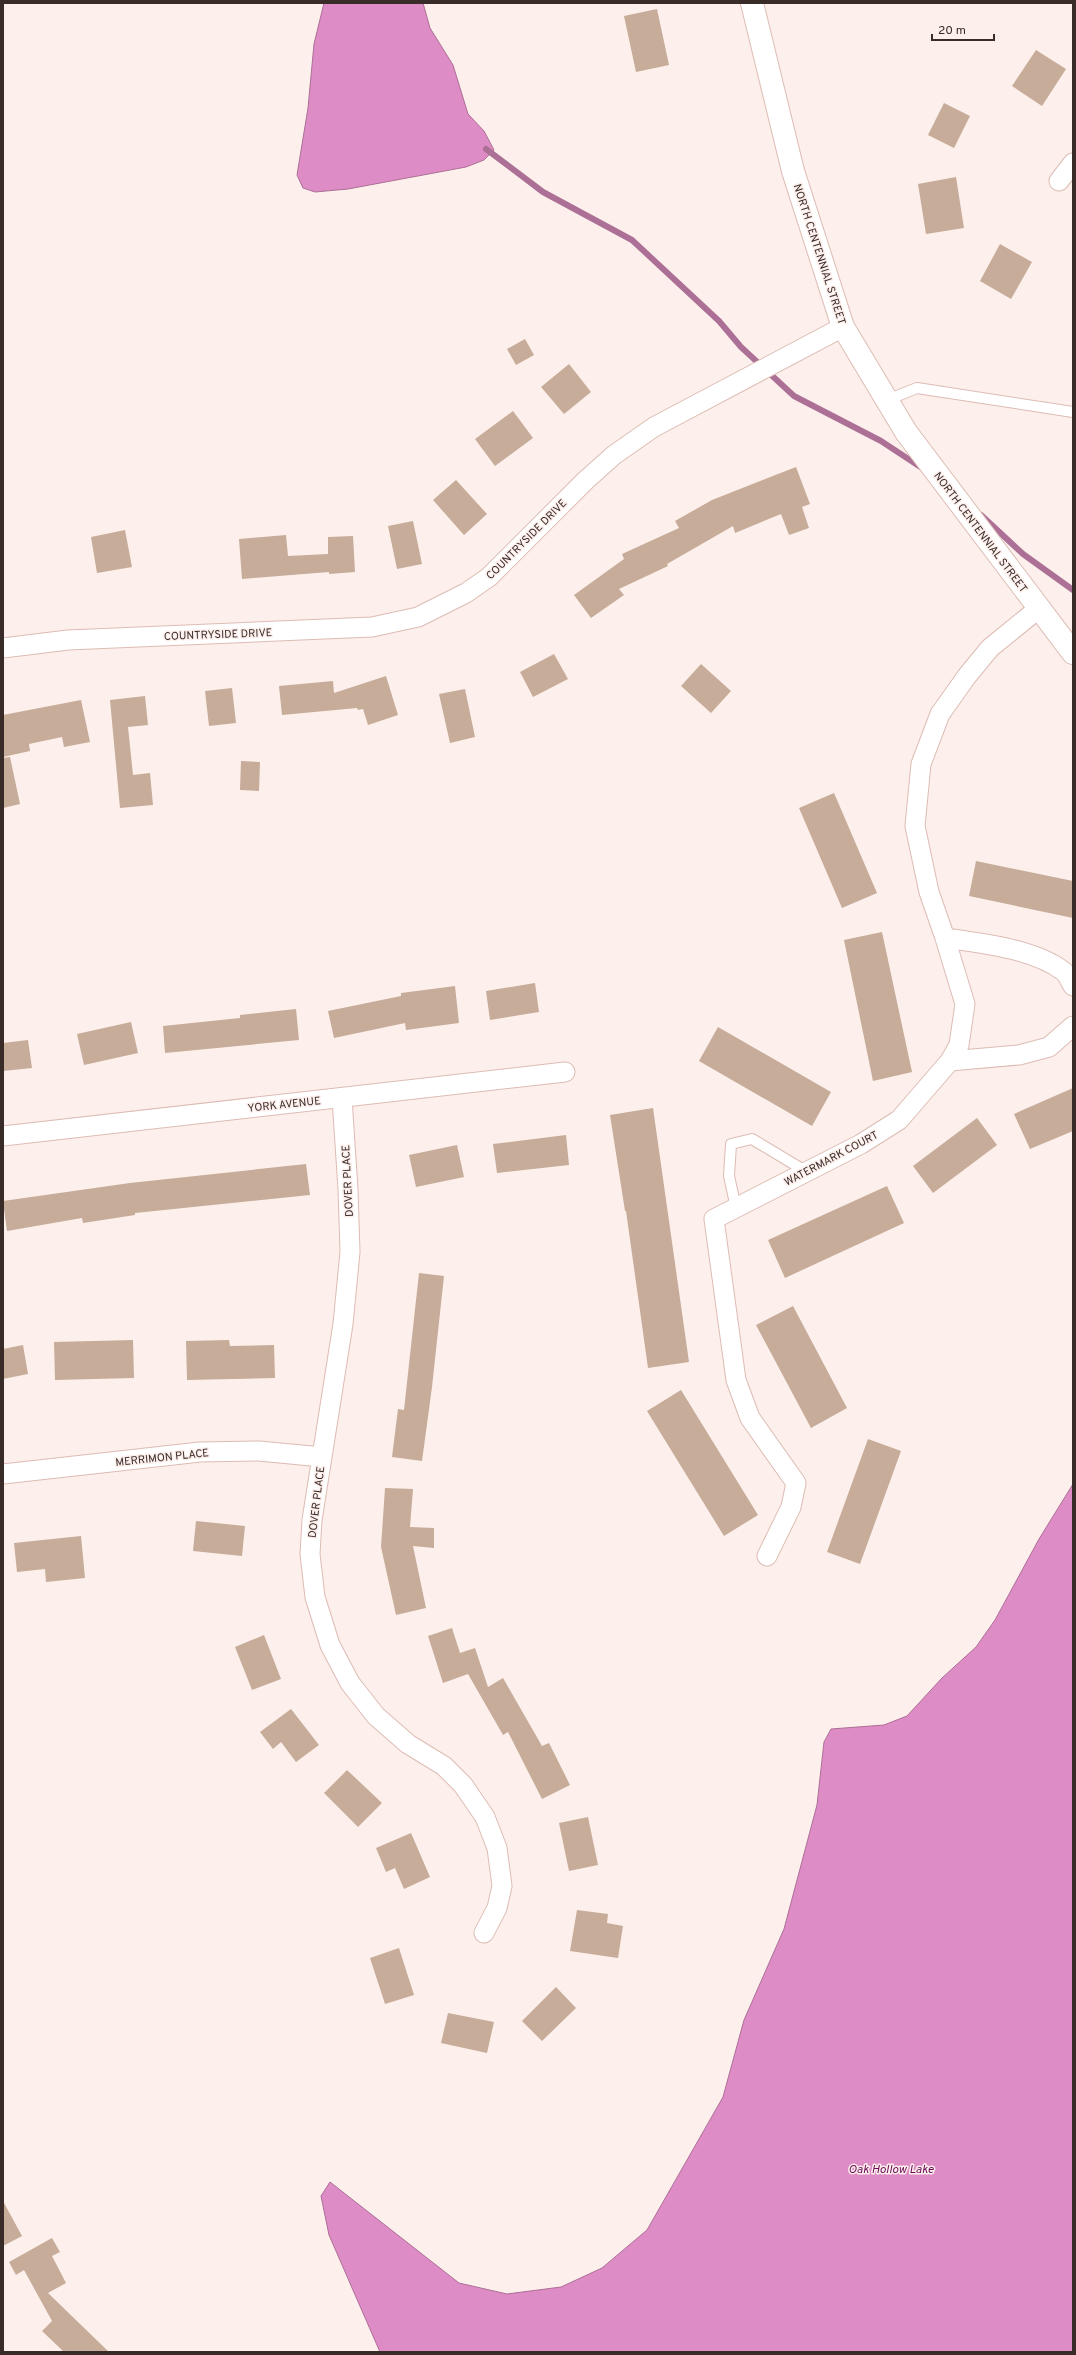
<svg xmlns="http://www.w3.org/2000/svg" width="1076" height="2355" font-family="Overpass,sans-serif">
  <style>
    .water { fill: #dd8cc5; stroke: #ac6f96 }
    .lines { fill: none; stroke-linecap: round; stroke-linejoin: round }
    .stream { stroke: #ac6f96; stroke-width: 6 }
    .building { fill: #c6ac99 }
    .service-casing { stroke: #ddbcb4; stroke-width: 12 }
    .minor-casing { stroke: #ddbcb4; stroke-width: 21 }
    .tertiary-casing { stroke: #ddbcb4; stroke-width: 24 }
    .service { stroke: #fff; stroke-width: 10 }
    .minor { stroke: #fff; stroke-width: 19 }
    .tertiary { stroke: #fff; stroke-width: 22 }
    .labels { text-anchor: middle; stroke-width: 3; stroke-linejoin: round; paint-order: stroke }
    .street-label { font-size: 11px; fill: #382b28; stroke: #fdefeb }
    .water-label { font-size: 12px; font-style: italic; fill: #6b0a58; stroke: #fdefeb }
  </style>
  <rect width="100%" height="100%" fill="#fdefeb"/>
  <path class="water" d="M324,3h99l7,25 23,37 15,49 16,17 10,19 -10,10 -18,7 -118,22 -33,3 -12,-4 -6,-13 11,-67 6,-64z
    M1073,1484v868h-693l-51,-117 -8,-39 9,-14 129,101 48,11 54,-7 41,-19 45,-38 76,-133 21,-77 40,-91 33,-124 7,-63 7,-13 53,-4 23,-9 35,-38 34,-31 19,-27 44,-81z"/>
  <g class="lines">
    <path class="stream" d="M486,149l57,43 89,48 87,81 22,26 53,49 87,45 41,27
      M981,515l42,39 50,36"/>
  </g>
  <path class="building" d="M657,9l12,56 -33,7 -12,-56z
    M1036,50l30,19 -24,37 -30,-20z
    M944,103l26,13 -16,32 -26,-13z
    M956,177l8,51 -38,6 -8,-50z
    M1000,244l32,18 -21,37 -31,-18z
    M525,339l9,16 -18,10 -9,-16z
    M569,364l22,28 -27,22 -23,-27z
    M513,411l20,27 -38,28 -20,-27z
    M796,467l14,37 -8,3 7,21 -20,7 -8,-21 -46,19 -2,-7 -66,38 1,2 -49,23 5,6 -33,23 -17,-23 50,-36 -2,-5 57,-26 -4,-7 37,-21z
    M456,480l31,34 -23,21 -31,-35z
    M413,521l9,43 -25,5 -9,-43z
    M125,530l7,37 -35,6 -6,-36z
    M286,535l2,21 40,-2v-17l25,-1 2,36 -26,2v-2l-87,7 -3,-40z
    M554,654l14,25 -35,18 -13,-25z
    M701,664l30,27 -20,22 -30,-27z
    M386,676l12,39 -30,10 -5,-16 -5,1 -1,-2 -75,7 -3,-29 54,-5 1,12z
    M232,688l4,35 -27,3 -4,-35z
    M465,689l10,48 -25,6 -11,-49z
    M145,696l3,29 -20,2 5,48 17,-2 3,32 -33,3 -10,-108z
    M81,700l9,42 -26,5 -2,-10 -33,7 1,7 -27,6v-42z
    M10,757l10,47 -17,4v-50z
    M241,761l19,1 -1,29 -19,-1z
    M834,793l43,100 -35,15 -43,-100z
    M976,861l97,20v37l-104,-22z
    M882,932l30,140 -39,9 -29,-141z
    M535,983l4,29 -49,8 -4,-29z
    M455,986l4,37 -53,7 -1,-7 -71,15 -6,-27 73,-15v-3z
    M296,1009l3,31 -134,13 -2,-27 77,-8v-3z
    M131,1022l7,31 -54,12 -7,-31z
    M718,1027l113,65 -19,34 -113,-65z
    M28,1040l4,28 -29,3v-28z
    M1073,1088v43l-43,18 -16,-35z
    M653,1108l36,254 -41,6 -22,-157h-1l-15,-96z
    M977,1118l20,27 -64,48 -20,-27z
    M566,1135l3,30 -72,8 -4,-29z
    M457,1145l7,32 -48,10 -7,-32z
    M306,1164l4,31 -175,18v2l-52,8 -1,-5 -75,13 -4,-30 127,-18z
    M887,1186l17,37 -119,55 -17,-38z
    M419,1273l25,3 -12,111 -10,74 -30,-4 6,-48 6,1z
    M793,1306l54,102 -36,20 -55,-103z
    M133,1340l1,38 -79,2 -1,-38z
    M229,1340l1,6 44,-1 1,33 -88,2 -1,-39z
    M23,1345l5,29 -25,5v-30z
    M681,1390l77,125 -34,21 -77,-125z
    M868,1439l33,12 -41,113 -33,-12z
    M385,1488l28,1 -3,38 24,1v20l-21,-2 13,62 -30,7 -15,-68z
    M196,1521l49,5 -3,30 -49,-5z
    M81,1536l4,42 -39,4 -1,-13 -28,3 -3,-29z
    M452,1628l8,25 15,-5 13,39 15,-9 39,68 7,-3 21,42 -28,14 -34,-67 -5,3 -35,-61 -25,9 -15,-47z
    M264,1635l17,44 -29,11 -17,-43z
    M291,1709l28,36 -23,17 -15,-20 -8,7 -13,-17z
    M347,1770l35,33 -24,24 -34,-34z
    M588,1817l10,48 -29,6 -10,-48z
    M411,1833l19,44 -26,12 -9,-21 -9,4 -10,-24z
    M577,1910l31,4 -1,9 16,3 -5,32 -48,-7z
    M399,1948l15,47 -29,9 -15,-46z
    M556,1987l20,21 -34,33 -20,-20z
    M448,2013l46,9 -7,31 -46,-10z
    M3,2201l19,35 -19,10z
    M52,2238l8,14 -8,4 14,27 -18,10 61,59h-45l-22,-21 10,-10 -28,-51 -8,5 -7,-13z"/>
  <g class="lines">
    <defs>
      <path id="service" d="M887,400l30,-12 156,24
        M736,1208l-7,-32 2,-32 21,-5 55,33"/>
      <path id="minor" d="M1059,181l14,-18
        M3,648l65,-8 304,-13 46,-10 48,-24 23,-16 97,-97 28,-25 40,-28 189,-100
        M945,938c36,5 89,11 118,33 5,3 7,11 10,15
        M950,1061l69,-6 30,-8 24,-21
        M342,1098l6,91 2,63 -7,72 -31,196 -2,34 5,43 15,48 20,38 26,33 32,28 36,22 19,19 22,32 12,31 5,38 -5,22 -13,25
        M3,1136l562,-64
        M3,1474l197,-22 59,-1 63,6
        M767,1556l24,-49 5,-24 -46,-65 -14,-38 -22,-161 147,-75 38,-24 51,-59 9,-16 6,-41 -20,-66 -16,-46 -14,-66 6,-62 19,-50 27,-38 23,-28 48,-39"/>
      <path id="tertiary" d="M752,3l41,168 50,156 63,105 167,221"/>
    </defs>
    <use href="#service" class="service-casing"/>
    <use href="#minor" class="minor-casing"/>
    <use href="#tertiary" class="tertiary-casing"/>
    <use href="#service" class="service"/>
    <use href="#minor" class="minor"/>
    <use href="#tertiary" class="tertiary"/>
  </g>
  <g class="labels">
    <g class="street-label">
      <text transform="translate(820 254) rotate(72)" y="4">NORTH CENTENNIAL STREET</text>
      <text transform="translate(981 532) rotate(53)" y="4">NORTH CENTENNIAL STREET</text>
      <text transform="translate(526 539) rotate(-45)" y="4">COUNTRYSIDE DRIVE</text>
      <text transform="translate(218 634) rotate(-2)" y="4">COUNTRYSIDE DRIVE</text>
      <text transform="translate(284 1104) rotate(-6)" y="4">YORK AVENUE</text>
      <text transform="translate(831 1158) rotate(-28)" y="4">WATERMARK COURT</text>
      <text transform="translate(347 1181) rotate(-93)" y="4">DOVER PLACE</text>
      <text transform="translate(162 1457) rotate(-6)" y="4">MERRIMON PLACE</text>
      <text transform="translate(316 1502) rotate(-83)" y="4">DOVER PLACE</text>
    </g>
    <g class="water-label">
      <text x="891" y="2173">Oak Hollow Lake</text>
    </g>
  </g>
  <rect width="1076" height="2355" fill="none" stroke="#382b28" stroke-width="8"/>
  <path d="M932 34v6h62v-6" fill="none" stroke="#382b28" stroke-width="2"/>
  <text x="938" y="34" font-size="12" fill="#382b28" stroke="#fdefeb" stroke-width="3" paint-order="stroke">20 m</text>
</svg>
